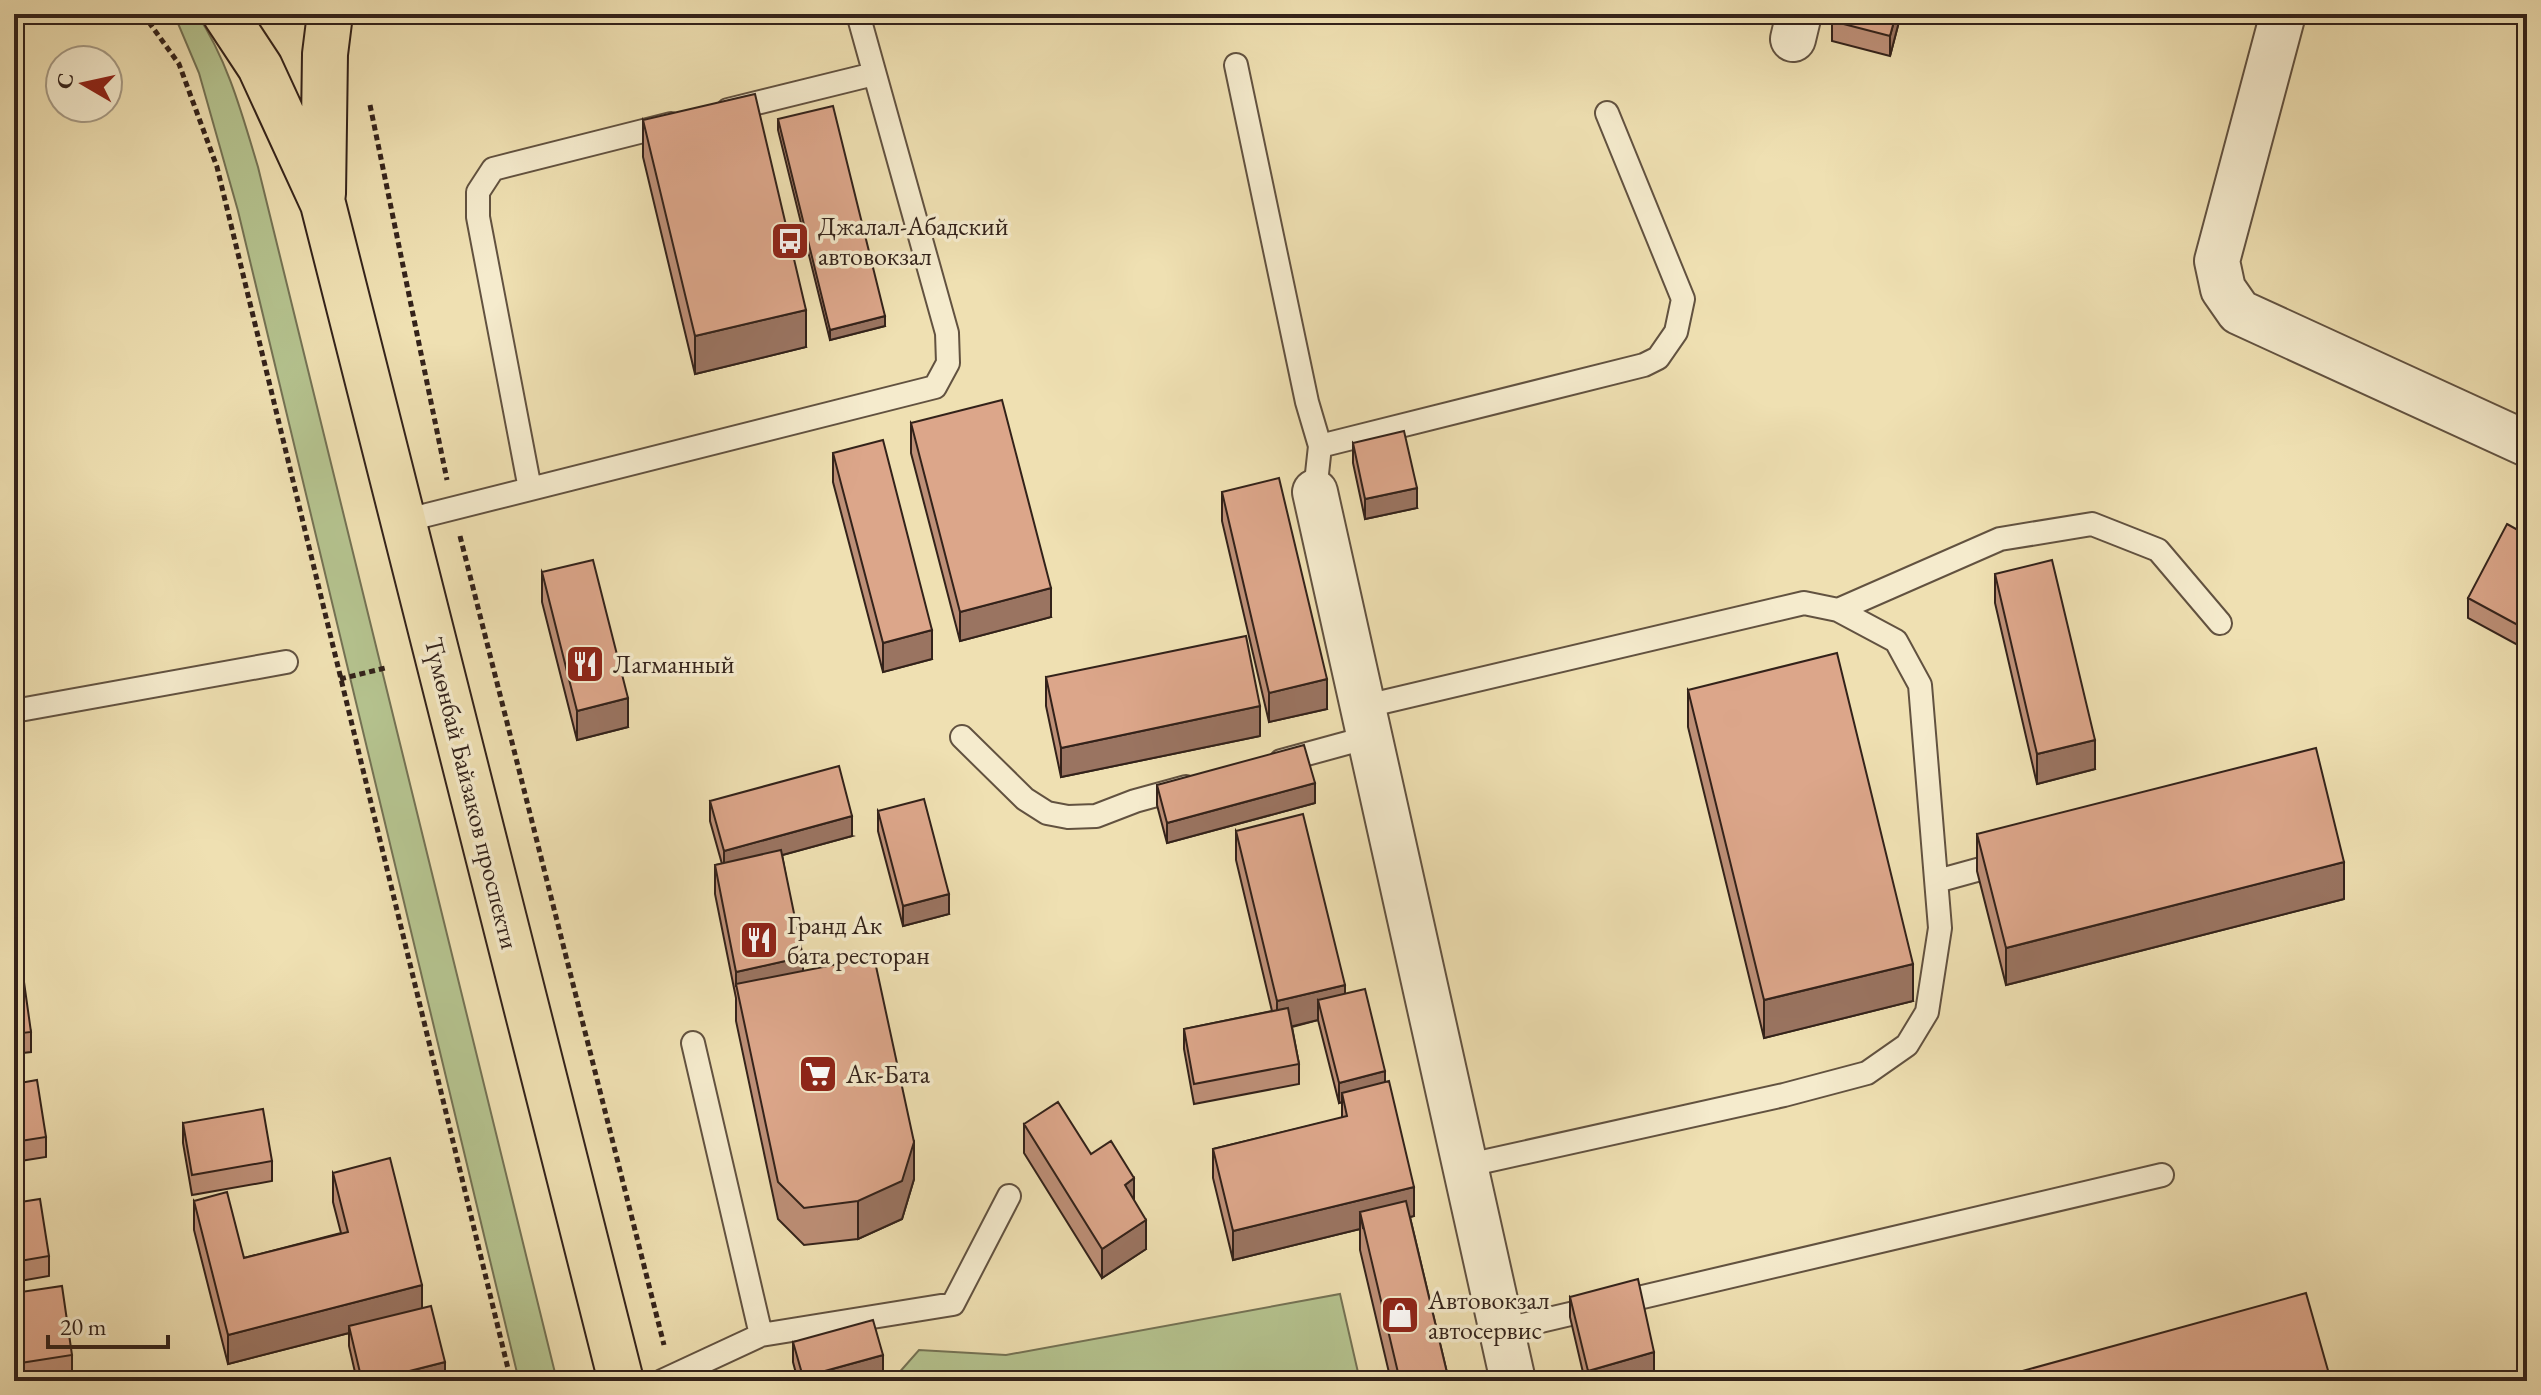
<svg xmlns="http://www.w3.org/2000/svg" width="2541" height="1395" font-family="'EB Garamond',serif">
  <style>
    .green { fill: #b5c38f; stroke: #747254; stroke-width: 2 }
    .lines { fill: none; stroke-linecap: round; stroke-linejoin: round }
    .service-casing { stroke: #625240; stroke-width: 26 }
    .minor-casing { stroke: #625240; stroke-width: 48 }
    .trunk-casing { stroke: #33221a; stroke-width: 48 }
    .path { stroke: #33221a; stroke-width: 5; stroke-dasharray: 6 4; stroke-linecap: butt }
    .service { stroke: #f5ebcd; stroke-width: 22 }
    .minor { stroke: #f5ebcd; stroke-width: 44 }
    .trunk { stroke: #efe0b2; stroke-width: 44 }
    .wall { fill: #bd8f77; stroke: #33221a; stroke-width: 2 }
    .shaded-wall { fill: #9a7461; stroke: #33221a; stroke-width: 2 }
    .building { fill: #dca68a; stroke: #33221a; stroke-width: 2 }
    .labels { text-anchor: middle; stroke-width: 7; stroke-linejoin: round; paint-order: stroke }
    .poi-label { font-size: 26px; fill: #33221a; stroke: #f5ebcd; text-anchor: start }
    .street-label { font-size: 26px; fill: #33221a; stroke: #f5ebcd }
  </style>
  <rect width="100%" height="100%" fill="#efe0b2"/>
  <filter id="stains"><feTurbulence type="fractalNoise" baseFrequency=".0025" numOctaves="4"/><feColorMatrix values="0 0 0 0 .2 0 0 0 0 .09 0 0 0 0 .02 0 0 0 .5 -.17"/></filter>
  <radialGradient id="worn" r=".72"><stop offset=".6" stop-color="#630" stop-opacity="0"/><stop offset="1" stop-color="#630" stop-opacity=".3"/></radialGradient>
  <path class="green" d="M174,14h23c31,47 45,100 61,153l299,1214h-38l-281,-1170 -39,-138z
    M1340,1294l20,87h-483l20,-6 22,-25 87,5z"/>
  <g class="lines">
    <defs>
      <path id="service" d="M1236,65l71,337 13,44 -5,46
        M728,110l146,-36
        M1320,446l324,-81 14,-7 18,-26 7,-33 -76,-186
        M530,489l-52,-272v-25l15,-23 178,-45
        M403,521l532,-134 13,-24 -1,-30 -89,-319
        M1838,610l162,-71 92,-15 66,26 62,73
        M1362,707l442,-104 34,7 58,31 24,44 20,243 -13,84 -20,33 -40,28 -83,22 -320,71
        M14,711l272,-49
        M962,737l63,62 22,14 21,4 28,-1 39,-15 51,-14
        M1281,761l88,-24
        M1937,881l69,-19
        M1502,1330l660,-155
        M761,1335l192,-31 56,-108
        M662,1381l99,-46 -68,-292"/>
      <path id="minor" d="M2283,14l-66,247 6,28 16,23 288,132
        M1793,39l6,-25
        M1315,492l198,889"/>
      <path id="trunk" d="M225,14l35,53 63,137 298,1177
        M323,194l2,-140 5,-40"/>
    </defs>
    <use href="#service" class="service-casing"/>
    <use href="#minor" class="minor-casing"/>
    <use href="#trunk" class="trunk-casing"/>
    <path class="path" d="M143,14l36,50 38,103 294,1214
      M370,105l77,375
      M460,536l204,809
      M340,679l45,-11"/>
    <use href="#service" class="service"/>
    <use href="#minor" class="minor"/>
    <use href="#trunk" class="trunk"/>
  </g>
  <path class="wall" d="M1834,14h67l-11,42 -58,-15v-20z
    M778,119l107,207 -55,14 -52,-210z
    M643,120l163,227 -111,27 -52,-217z
    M911,423l140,194 -91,24 -49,-188z
    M1353,443l64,65 -52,11 -12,-56z
    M833,453l99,206 -49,13 -50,-190z
    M1222,492l105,217 -58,13 -47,-201z
    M2527,535v115l-59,-32v-20z
    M542,572l86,155 -51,13 -35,-138z
    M1995,574l100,195 -58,15 -42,-181z
    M1046,677l214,59 -199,41 -15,-71z
    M1688,690l225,311 -149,37 -76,-311z
    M1157,785l158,18 -148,40 -10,-38z
    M710,801l142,35 -70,19 21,116 111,208 -12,40 -44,20 -54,6 -26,-26 -42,-198v-23l-21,-104v-29l7,-1 -12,-43z
    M878,811l71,103 -46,12 -25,-95z
    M1236,831l109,163 40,88 29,134 -4,1 39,164h-58l-31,-131v-21l-127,31 -20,-82v-29l129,-31v-16l-3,1 -21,-83 -26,7 7,37v20l-105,20 -10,-55v-20l88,-18 -36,-151z
    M1977,834l367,65 -338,86 -29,-114z
    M14,861l8,52v20l-8,2z
    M14,976l17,56v20l-17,2z
    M14,1084l32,53v20l-32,5z
    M183,1123l89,38v20l-80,14 -9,-52z
    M1024,1124l67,30 55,95 -44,29 -78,-125z
    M333,1173l89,135 23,73h-88l-8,-35v-13l-121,31 -34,-134v-29l50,57 97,-25 -8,-31z
    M14,1203l35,53v20l-35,6z
    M14,1293l58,62v20l-40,6h-18z
    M1570,1297l84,75 -31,9h-38l-15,-64z
    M793,1342l90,33 -21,6h-64l-5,-19z"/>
  <path class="shaded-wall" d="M1896,14h5l-11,42v-20z
    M806,310v37l-111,27v-38z
    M885,316v10l-55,14v-10z
    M1417,488v20l-52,11v-20z
    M1051,588v29l-91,24v-29z
    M932,630v29l-49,13v-29z
    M1327,679v30l-58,13v-29z
    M628,698v29l-51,13v-29z
    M1260,706v30l-199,41v-29z
    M2095,740v29l-58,15v-30z
    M1315,783v20l-148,40v-20z
    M852,816v20l-128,35v-20z
    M2344,862v37l-338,86v-37z
    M949,894v20l-46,12v-20z
    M803,957v29h-67v-14z
    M1913,964v37l-149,37v-38z
    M1345,985v29l-27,-14v20l-41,10v-29z
    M1385,1071v20l-43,2v9l-3,1v-20z
    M914,1142v37l-12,40 -44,20v-38z
    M1134,1178v29l-9,-22z
    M1414,1187v29l-51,12 -3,-16v17l-127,31v-29z
    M1146,1220v29l-44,29v-29z
    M422,1285v29l-73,12v7l-121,31v-29z
    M1654,1352v20l-31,9h-35v-10z
    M883,1355v20l-21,6h-59v-4z
    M445,1362v19h-75z"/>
  <path class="building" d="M1834,14h62l-6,22 -58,-15z
    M755,94l51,216 -111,26 -52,-216z
    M833,106l52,210 -55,14 -52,-211z
    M1002,400l49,188 -91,24 -49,-189z
    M1404,431l13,57 -52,11 -12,-56z
    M883,440l49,190 -49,13 -50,-190z
    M1279,478l48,201 -58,14 -47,-201z
    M2507,524l20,11v95l-59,-32z
    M593,560l35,138 -51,13 -35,-139z
    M2052,560l43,180 -58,14 -42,-180z
    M1246,636l14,70 -199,42 -15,-71z
    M1837,653l76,311 -149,36 -76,-310z
    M1304,745l11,38 -148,40 -10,-38z
    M2316,748l28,114 -338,86 -29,-114z
    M839,766l13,50 -128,35 -14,-50z
    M924,799l25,95 -46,12 -25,-95z
    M1303,814l42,171 -68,16 -41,-170z
    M781,850l22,107 -67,15 -21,-107z
    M14,861l8,52 -8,2z
    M874,957l40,185 -12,39 -44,20 -54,7 -26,-26 -42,-198z
    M23,975l8,57 -17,2v-58z
    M1365,989l20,82 -46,12 -21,-83z
    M1288,1008l11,56 -105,20 -10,-55z
    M37,1080l9,57 -32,5v-58z
    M1389,1081l25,106 -181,44 -20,-82 134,-33 -5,-23z
    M1058,1102l33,52 20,-13 23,37 -9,7 21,35 -44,29 -78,-125z
    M263,1109l9,52 -80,14 -9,-52z
    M390,1158l32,127 -194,50 -34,-134 33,-9 17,66 104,-26 -15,-59z
    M40,1199l9,57 -35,6v-59z
    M1406,1201l43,180h-49l-40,-169z
    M1638,1279l16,73 -66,19 -18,-74z
    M62,1286l10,69 -58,9v-71z
    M2306,1293l25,88h-345z
    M431,1306l14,56 -75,19h-8l-13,-55z
    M873,1320l10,35 -80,22 -10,-35z
    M759,1374l9,7h-15z
    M1729,1377l1,4h-17z"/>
  <defs>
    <symbol id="bus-square" viewBox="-11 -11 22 22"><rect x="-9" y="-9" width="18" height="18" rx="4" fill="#8f2418" stroke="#f5ebcd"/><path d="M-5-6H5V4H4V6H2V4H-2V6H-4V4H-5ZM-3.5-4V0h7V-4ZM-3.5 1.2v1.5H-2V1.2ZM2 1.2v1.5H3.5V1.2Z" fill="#fff"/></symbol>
    <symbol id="restaurant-square" viewBox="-11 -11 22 22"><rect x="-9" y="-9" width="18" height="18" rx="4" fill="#8f2418" stroke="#f5ebcd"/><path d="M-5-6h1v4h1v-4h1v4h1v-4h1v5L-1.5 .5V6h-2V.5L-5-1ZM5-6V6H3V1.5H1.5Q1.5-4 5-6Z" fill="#fff"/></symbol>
    <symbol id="supermarket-square" viewBox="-11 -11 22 22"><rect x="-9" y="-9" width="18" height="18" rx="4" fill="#8f2418" stroke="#f5ebcd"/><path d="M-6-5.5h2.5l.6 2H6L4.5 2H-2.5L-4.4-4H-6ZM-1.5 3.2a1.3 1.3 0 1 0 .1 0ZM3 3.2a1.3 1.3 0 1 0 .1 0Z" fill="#fff"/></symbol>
    <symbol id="shop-square" viewBox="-11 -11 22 22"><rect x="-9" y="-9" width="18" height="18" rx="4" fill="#8f2418" stroke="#f5ebcd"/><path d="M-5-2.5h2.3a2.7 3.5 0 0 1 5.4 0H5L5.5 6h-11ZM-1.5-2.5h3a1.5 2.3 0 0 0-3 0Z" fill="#fff"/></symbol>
  </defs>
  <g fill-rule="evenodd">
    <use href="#bus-square" x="768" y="219" width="44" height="44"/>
    <use href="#restaurant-square" x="563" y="642" width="44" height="44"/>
    <use href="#restaurant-square" x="737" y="918" width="44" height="44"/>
    <use href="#supermarket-square" x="796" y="1052" width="44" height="44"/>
    <use href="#shop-square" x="1378" y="1293" width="44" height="44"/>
  </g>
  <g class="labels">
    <g class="poi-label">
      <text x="818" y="235">Джалал-Абадский<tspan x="818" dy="30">автовокзал</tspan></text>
      <text x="613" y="673">Лагманный</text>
      <text x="787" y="934">Гранд Ак<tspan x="787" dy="30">бата ресторан</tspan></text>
      <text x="846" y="1083">Ак-Бата</text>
      <text x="1428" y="1309">Автовокзал<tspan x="1428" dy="30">автосервис</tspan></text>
    </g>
    <g class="street-label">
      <text transform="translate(472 793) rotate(76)" y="9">Түмөнбай Байзаков проспекти</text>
    </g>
  </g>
  <rect width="2541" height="1395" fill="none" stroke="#efe0b2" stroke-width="48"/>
  <rect x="16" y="16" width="2509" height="1363" fill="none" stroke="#33221a" stroke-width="4"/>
  <rect x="24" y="24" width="2493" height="1347" fill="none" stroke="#33221a" stroke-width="2"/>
  <g transform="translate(84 84) rotate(279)"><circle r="38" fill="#f5ebcd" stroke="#a79b85" stroke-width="2"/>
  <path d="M0-6L14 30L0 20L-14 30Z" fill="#8f2418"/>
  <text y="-12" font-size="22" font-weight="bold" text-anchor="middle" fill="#33221a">С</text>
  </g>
  <path d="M48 1335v12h120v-12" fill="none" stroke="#33221a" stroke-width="4"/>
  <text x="60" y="1335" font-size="24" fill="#33221a" stroke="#f5ebcd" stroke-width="6" paint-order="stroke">20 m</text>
  <rect width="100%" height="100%" filter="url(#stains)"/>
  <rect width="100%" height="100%" fill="url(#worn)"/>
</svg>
